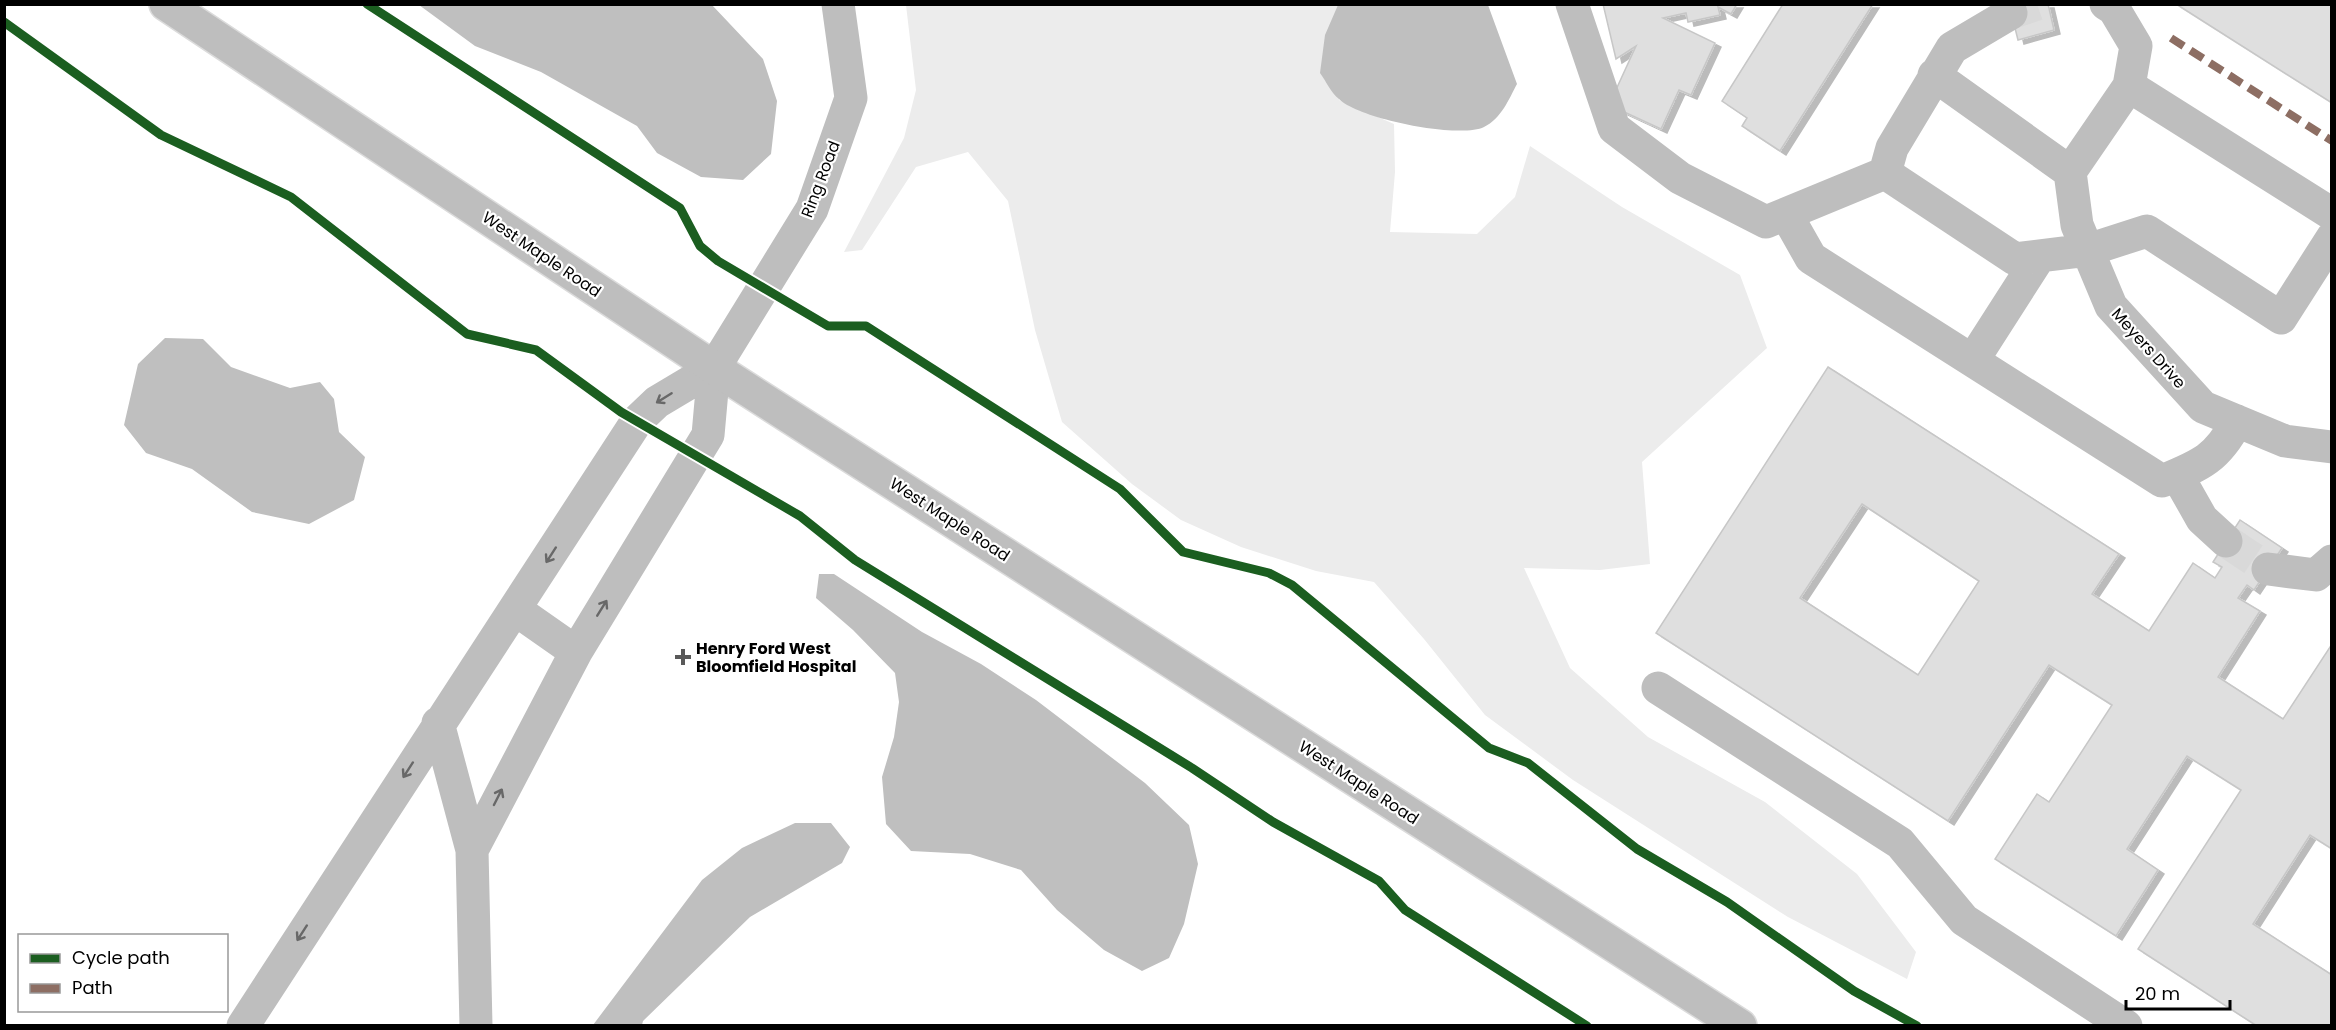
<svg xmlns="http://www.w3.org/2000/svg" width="2336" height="1030" font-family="Poppins,sans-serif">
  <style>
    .green { fill: #ececec }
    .water { fill: #bfbfbf }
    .building { fill: #dfdfdf; stroke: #c7c7c7; stroke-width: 1.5; fill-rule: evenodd; filter: url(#shadow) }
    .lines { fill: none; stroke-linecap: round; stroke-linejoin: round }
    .minor-tunnel { stroke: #d9d9d9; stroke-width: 33; stroke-dasharray: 33 16; stroke-linecap: butt }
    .major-casing { stroke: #dbdbdb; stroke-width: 36 }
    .minor { stroke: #bebebe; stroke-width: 33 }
    .major { stroke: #bebebe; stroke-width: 33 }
    .quiet { stroke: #8d6e63; stroke-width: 8; stroke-dasharray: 15 8; stroke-linecap: butt }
    .cycleway-casing { stroke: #fff; stroke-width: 13 }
    .cycleway { stroke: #1b5e20; stroke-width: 9 }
    .oneway { stroke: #686868 }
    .poi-dot { fill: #595959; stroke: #fff; stroke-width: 2 }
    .labels { text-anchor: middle; stroke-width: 4.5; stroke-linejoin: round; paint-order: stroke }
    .street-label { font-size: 16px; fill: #000; stroke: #fff }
    .poi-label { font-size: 16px; font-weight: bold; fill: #000; stroke: #fff; text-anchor: start }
  </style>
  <defs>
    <filter id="shadow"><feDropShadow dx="6" dy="4" stdDeviation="0" flood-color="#0004"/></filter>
  </defs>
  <rect width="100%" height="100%" fill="#fff"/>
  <path class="green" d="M1338,4l1,96 55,24 1,48 -5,60 87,2 38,-37 15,-51 92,61 118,68 27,73 -125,114 8,102 -50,6 -76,-2 46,100 78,69 117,65 92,72 59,78 -9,27 -119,-62 -215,-137 -88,-65 -61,-76 -50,-57 -58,-11 -75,-24 -60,-27 -49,-36 -70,-62 -27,-92 -27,-129 -40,-49 -52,15 -54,83 -18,2 60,-114 12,-48 -10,-85z"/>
  <path class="water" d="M419,5h293l51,54 14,42 -6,53 -28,26 -42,-3 -44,-24 -20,-27 -96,-54 -66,-26z
    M1338,5h150l29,79c-8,15 -16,35 -33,43 -25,12 -125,-8 -145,-28 -8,-6 -13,-18 -19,-26l5,-38z
    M165,338l38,1 28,28 59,21 30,-6 14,17 5,33 26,25 -11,43 -45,24 -57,-12 -60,-43 -46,-16 -22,-28 14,-61z
    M819,574h15l88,58 59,32 55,36 109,83 44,42 9,39 -14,60 -15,34 -27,13 -38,-21 -47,-40 -36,-40 -51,-16 -59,-3 -25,-27 -4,-47 12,-40 5,-35 -4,-29 -42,-43 -37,-32z
    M795,823h36l19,24 -8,16 -92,54 -107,104 -1,4h-49l109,-145 40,-32z"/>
  <path class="building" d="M1603,4h134l-6,10 -13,-7 2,8 -32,7 -2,-9 -23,5 52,25 -24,52 -12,-5 -18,39 -52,-24 27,-59 -20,13z
    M1783,4h90l-93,147 -38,-25 5,-8 -25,-17z
    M2009,4h39l6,26 -36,10z
    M2176,4h156v99z
    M1828,367l291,187 -27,40 57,37 44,-68 22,15 7,-11 -9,-5 27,-42 42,28 -28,42 -7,-5 -9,13 22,13 -42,66 65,42 49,-75v205l-22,-14 -57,89 79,51v51h-75l-119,-77 103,-159 -54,-34 -60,93 31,21 -42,66 -121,-77 42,-65 12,8 63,-97 -63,-40 -101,156 -292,-188zM1862,504l117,77 -61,94 -118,-77z"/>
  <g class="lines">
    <path class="minor-tunnel" d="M2011,13l26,-9
      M2226,541l42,28"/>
    <defs>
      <path id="major" d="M166,4l548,364 1026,658"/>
    </defs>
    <use href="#major" class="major-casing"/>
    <path class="minor" d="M1572,4l42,124 66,50 86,44 119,-49 7,-25 60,-100 59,-35
      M2106,4l8,5 22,37 -7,40 -59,86 7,53 34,81 92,101 82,34 47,6
      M1934,75l136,97
      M2129,86l203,128
      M1885,173l130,86 73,-9 59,-19 134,87 51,-80
      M1786,214l25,44 351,223c39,-16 55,-22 75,-60
      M1973,360l66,-103
      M2177,475l25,44 24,22
      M2268,569l48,6 16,-14
      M516,610l60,42
      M1658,688l242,155 64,77 162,106
      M438,723l34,127 4,176
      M472,850l104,-198 132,-217 6,-67
      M243,1026l394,-605 20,-19 57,-34 98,-159 39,-111 -13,-94"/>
    <use href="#major" class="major"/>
    <path class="quiet" d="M2171,38l161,103"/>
    <defs>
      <path id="cycleway" d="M367,4l313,204 20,38 18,15 110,65h38l254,163 63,63 86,21 23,12 197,163 39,15 109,86 90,53 127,89 63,35
        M4,22l157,113 130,62 176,137 69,16 85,62 179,104 55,44 337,208 81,54 106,59 26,29 182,116"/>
    </defs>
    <use href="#cycleway" class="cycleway-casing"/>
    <use href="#cycleway" class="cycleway"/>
  </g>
  <defs><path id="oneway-shaft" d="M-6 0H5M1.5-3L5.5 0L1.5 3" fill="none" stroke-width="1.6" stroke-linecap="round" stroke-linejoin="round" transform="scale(1.5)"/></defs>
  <g class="oneway">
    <use href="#oneway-shaft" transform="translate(664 398) rotate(148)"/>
    <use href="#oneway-shaft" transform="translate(551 555) rotate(123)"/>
    <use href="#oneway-shaft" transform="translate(602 608) rotate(-58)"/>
    <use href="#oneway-shaft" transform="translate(408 770) rotate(123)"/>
    <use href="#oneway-shaft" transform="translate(498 797) rotate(-63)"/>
    <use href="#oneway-shaft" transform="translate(302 933) rotate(123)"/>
  </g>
  <path class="poi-dot" d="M680 648h6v6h6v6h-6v6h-6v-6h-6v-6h6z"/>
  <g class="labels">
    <g class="street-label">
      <text transform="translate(820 179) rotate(-69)" y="6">Ring Road</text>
      <text transform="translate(542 254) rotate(34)" y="6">West Maple Road</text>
      <text transform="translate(2149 348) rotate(48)" y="6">Meyers Drive</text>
      <text transform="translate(950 519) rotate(33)" y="6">West Maple Road</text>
      <text transform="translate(1359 782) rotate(33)" y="6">West Maple Road</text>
    </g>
    <g class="poi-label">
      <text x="696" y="654">Henry Ford West<tspan x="696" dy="18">Bloomfield Hospital</tspan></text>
    </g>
  </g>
  <rect width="2336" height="1030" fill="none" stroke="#000000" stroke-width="12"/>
  <rect x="18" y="934" width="210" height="78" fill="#ffffff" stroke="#999999" stroke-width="1.5"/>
  <rect x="30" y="954" width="30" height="9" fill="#1b5e20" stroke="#999999" stroke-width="1.5"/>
  <text x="72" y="964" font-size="18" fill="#000000">Cycle path</text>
  <rect x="30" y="984" width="30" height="9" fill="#8d6e63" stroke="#999999" stroke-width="1.5"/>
  <text x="72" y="994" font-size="18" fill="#000000">Path</text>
  <path d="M2126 1000v9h104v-9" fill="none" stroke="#000000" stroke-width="3"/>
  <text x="2135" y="1000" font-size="18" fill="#000000" stroke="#ffffff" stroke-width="4.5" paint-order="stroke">20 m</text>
</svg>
